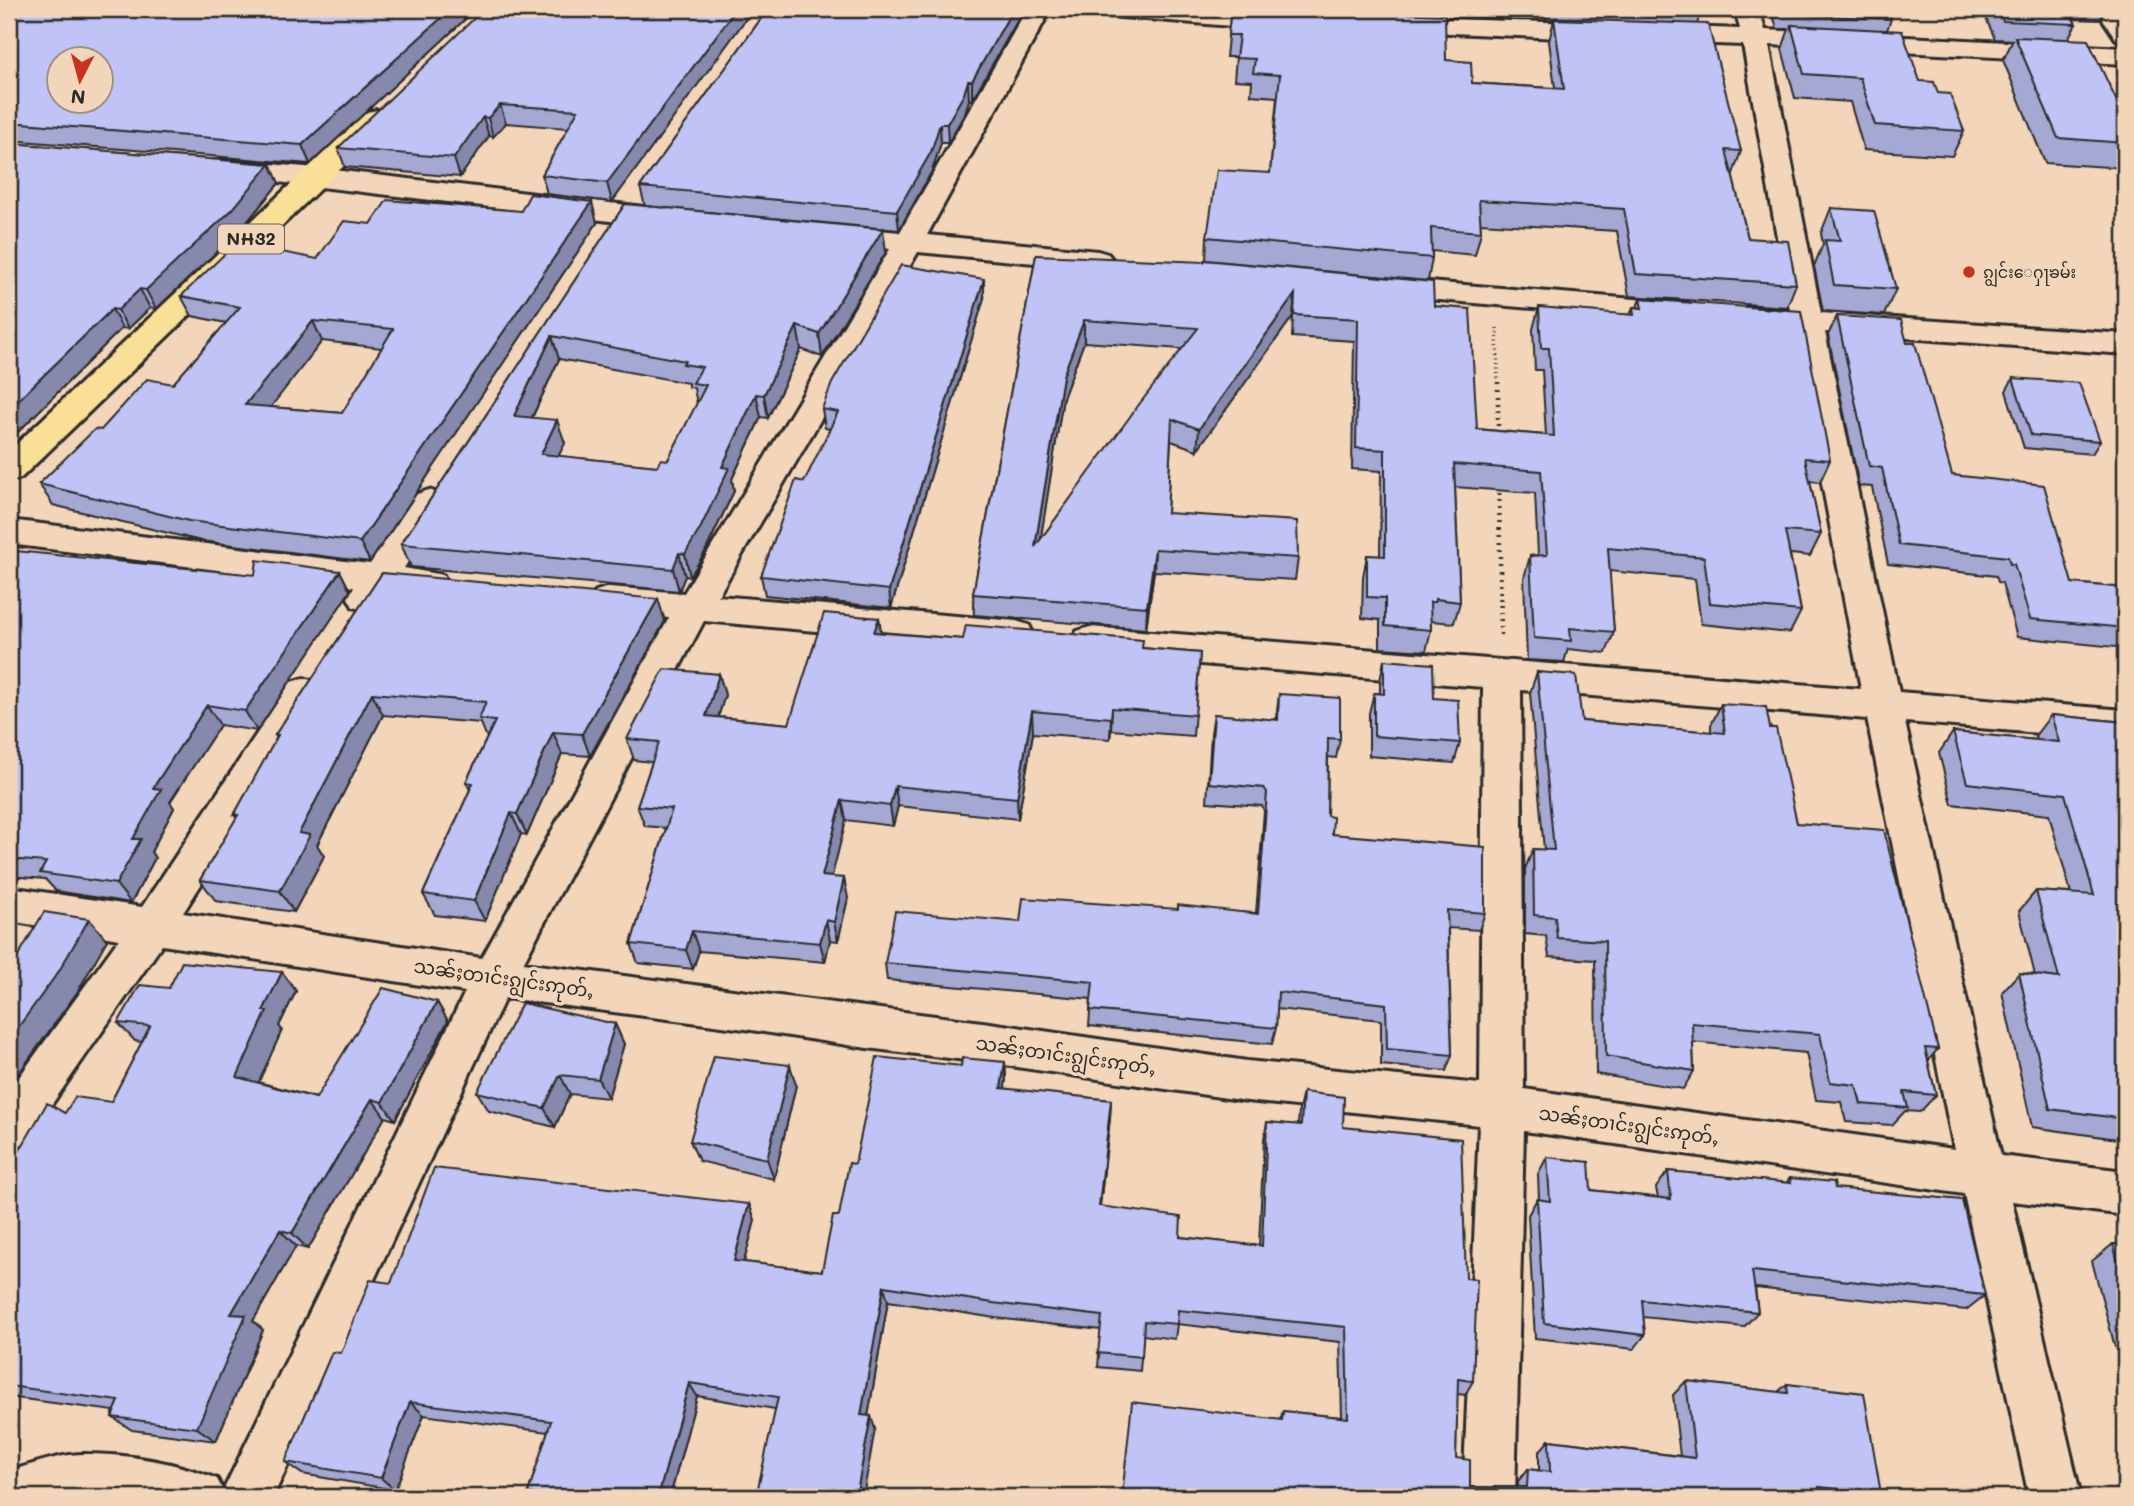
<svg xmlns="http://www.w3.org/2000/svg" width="2134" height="1506" font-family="Mali,'Noto Sans Myanmar',sans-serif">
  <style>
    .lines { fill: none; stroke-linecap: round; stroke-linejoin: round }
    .minor-casing { stroke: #2b2b2b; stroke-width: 6 }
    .highway-casing { stroke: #2b2b2b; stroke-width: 6 }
    .path-far1 { stroke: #2b2b2b; stroke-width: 3.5; stroke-dasharray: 1 3.5; stroke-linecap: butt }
    .path { stroke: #2b2b2b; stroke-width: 4.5; stroke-dasharray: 2 5; stroke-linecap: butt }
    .minor { fill: #f3d6b9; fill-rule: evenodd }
    .highway { fill: #fadf96; fill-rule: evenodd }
    .wall { fill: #a5a8d3; stroke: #2b2b2b; stroke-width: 2; fill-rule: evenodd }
    .shaded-wall { fill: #8688ac; stroke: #2b2b2b; stroke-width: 2 }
    .building { fill: #c0c3f5; stroke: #2b2b2b; stroke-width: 2; fill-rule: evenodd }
    .poi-dot { fill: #c8321e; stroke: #f3d6b9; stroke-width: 2.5 }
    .labels { text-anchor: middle; stroke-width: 7; stroke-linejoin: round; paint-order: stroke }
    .far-poi-label { font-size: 16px; fill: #2b2b2b; stroke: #f3d6b9; text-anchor: start }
    .shield { fill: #f3d6b9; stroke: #675e56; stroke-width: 2 }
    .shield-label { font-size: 18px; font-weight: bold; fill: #2b2b2b }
    .street-label { font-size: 19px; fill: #2b2b2b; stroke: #f3d6b9 }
  </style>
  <rect width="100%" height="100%" fill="#f3d6b9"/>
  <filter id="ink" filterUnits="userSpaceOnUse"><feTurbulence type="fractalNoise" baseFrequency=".0143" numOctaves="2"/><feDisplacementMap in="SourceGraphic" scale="14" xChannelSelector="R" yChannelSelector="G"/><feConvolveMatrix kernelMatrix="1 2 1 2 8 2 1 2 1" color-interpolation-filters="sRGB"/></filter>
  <g filter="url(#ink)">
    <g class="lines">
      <defs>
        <path id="minor" d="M1027,9h24l-124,226 171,16 10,3 5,6 -5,6 -10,3 -180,-17 -200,344 298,25 13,4 5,10 -5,10 -13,4 -312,-28 -181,342 467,60 257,38 233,23 3,-397 -393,-32 -13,-4 -5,-10 5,-10 13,-4 771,62 -68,-359 -54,-6 -4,-7 4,-7 11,-3 40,3 -47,-265 -84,-3 -9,-3 -4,-5 4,-5 9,-3 81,3 -5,-20h24l6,21 360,18v16l-356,-19 52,268 304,21v20l-300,-22 74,360 226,18v30l-220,-18 96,434 124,15v44l-113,-14 69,296h-52l-65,-303 -440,-63 -9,366h-52l16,-372 -232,-24 -257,-38 -123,-15 -122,-19 -240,-31 -232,499h-264v-26c22,-6 51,-17 74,-17 45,0 93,8 134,25l6,12 242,-499 -303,-47 -137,198 -16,6v-58l110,-152 -110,-18v-34l133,20 149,-225 13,-4 13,4 6,10 -140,221 299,45 187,-340 -60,-5 -13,-4 -5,-9 5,-9 13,-4 75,6 206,-344 -66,-8 -5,-6 5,-6 10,-3 66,6zM1521,690l346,29 87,430 -430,-60z
          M1097,9h108l76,5 9,3 4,5 -4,5 -9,3 -172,-14 -9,-2z
          M2096,9h24l5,7v26l-9,-3z
          M1394,17l209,7 9,3 4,5 -4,5 -9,3 -218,-10 -4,-5 4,-5z
          M221,160l96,8 352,42 10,3 4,6 -4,6 -10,3 -458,-54 -4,-6 4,-6z
          M1381,278l302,25 11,2 4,7 -4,7 -11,2 -313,-27 -4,-7 4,-7z
          M429,490l12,4 5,8 -42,66 39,7 5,9 -5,9 -13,4 -41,-5 -10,15 -13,4 -13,-4 -5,-9 6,-11 -345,-43v-24l361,44 47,-70z"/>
        <path id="highway" d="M377,110l10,2 3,6 -3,6 -366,354 -12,3v-30l358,-339z"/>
      </defs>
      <use href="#minor" class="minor-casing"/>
      <use href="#highway" class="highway-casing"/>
      <path class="path-far1" d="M1497,328l1,56"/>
      <path class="path" d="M1498,382v53
        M1499,486l2,149"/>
      <use href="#minor" class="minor"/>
      <use href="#highway" class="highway"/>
    </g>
    <path class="wall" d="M9,9h467l-166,155 -301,-24z
      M753,9l-141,193 -65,-8 -5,-19 26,-47 -62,-5 -13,14 -4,-1 -29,41 -115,-10 -7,-19z
      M768,9h256l-52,91h-3l-4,13 -17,30h-7l-9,28 -33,59 -254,-24 -5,-19z
      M1231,9h211l-1,6 5,45 26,23 83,5 -6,-47 5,-21h-8l-1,-11h155l1,2 -4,13 44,127 -8,23h-1l16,64 48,46 -9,23 -158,-11 -12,-65 -137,-8 1,9 -6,23 -43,-4v7l-4,23 -222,-21 1,-23 63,-64 7,-76 -26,-2 1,-14 -18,-1 2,-23h-10z
      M1761,9h126l4,10 -4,11 33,51 18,12 26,38 -12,25 -88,-6 -14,-48 -55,-4 -13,-49 7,-20h-12l-5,-18 -10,-1z
      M1982,9h124l-6,11 -27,-1 3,5 -8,15 50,65h7v64l-80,-5 -42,-103 10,-20 -18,-1z
      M9,143l261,21 9,19 -37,45 -86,81 -6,-1 -22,21 -6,-1 -113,113z
      M625,204l261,48 -64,105 -21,-8 -33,69 -7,-1 -29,62 2,12 -29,61 -15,25 -5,-1 -6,15 -268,-24 -10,-23zM559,359l129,24v4l6,1 3,16 -29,56 -11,6 -99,-10 7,-13 -33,-25z
      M1831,208l65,81 -12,26 -61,-4 -9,-45 9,-22 -2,-11z
      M597,223l-227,339 -169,-21 -148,-36 -14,-21 62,-54 72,-46 53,-61 -34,-7 -11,-20 136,-37 54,-35zM322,341l60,7 -40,65 -72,-6z
      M1036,255l398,51 43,123 69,6 -4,-65h-7l-2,-41 6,-22 91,8 3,-8h4l3,-8 190,161 -10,22 -10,-1 11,53 -11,22 -20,-2 11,57 -11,22 -89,-9 -6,-45 -86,-8 5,61 -8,21 -38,-4 -4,13 -37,-2 -3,-82 6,-22 8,-1 -3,-62 -80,-6 5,115 -6,21 -23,-2v9l-5,21 -46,-3v-28l-18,-2 1,-41 4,-22 13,1 1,-85 -29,-2 2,-128 -62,-4 1,-21 -96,134 -26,-9 -4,72 131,45 -3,22 -141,-9 -8,58 -172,-14 -1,-21zM1084,342l98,7 -142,191 23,-142z
      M984,298l-93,310 -126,-13 -4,-19 69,-147 -5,-1 -3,-19z
      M1837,316l70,27 45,132 120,108 53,5v60l-108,-11 -15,-54 -4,-1 -2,-6 -108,-12 -16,-77 -13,-1 -31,-151z
      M2013,378l87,63 -8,13 -68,-6 -18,-57z
      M9,561l246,14 85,-4 10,20 -93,140 -37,-6 -50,77 4,6 -23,44 4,6 -24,45 -75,-12 -11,-12 -36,-3z
      M382,573l283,48 -75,135 -28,-2 -35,81 -6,-1 -36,87 -50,-6 -12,-21 47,-104 -4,-8 21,-44 -6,-15 -98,-8 -66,130 7,11 -30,56 -78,-11 -16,-21 37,-62 -3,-3 43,-77 -2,-3z
      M879,618l2,14 82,7 179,9 58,5 -7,83 -82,-6 -1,9 -77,-6 -15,86 -120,-13 -5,20 -47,-6 -15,57 17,21 -10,43 -8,-1 -5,22 -126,-11 -6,18 -55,-6 -7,-19 35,-116 -21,-2 -8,-20 15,-44 -18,-2 -7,-21 92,-65 6,21 -7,22 71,7z
      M1384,660l50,38 26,45 -6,20 -85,-7v-43l5,-20h6v-12z
      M1537,672l45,49 129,11v-7l10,-21 49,24 27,95 141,226 -10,12 8,34 -16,17 -15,-1 -13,14 -46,-3 -5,-20 -25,-2 -10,-47 -113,-11 1,29 -11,18 -87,-15 -1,-114 -46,-3 -3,-21 -21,-2v-65l8,-20 11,1 -14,-157z
      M1279,694l61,45 -4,19 -8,-1 -1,59 5,18 153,79 -6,17 -31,-2 4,127 -6,16 -65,-6v-45l-104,-11 -1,19 -4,16 -183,-18 2,-27 -204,-19 -2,-17 135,-41 158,-13 78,4 8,-102 -2,-5 -55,-4 4,-69 3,-19 62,6z
      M2051,715l74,7v418l-93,-13 -30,-135 17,-19 16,2 -16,-64 17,-20 35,2 -22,-78 -97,-11 -13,-51 14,-21 83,8 -1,-4z
      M282,972l14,19 -17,35 3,4 -24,52 58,16 121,-96 11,19 -53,99 -10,-3 -77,132 -12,-3 -43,75 10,9 -47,111 -84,-11 -20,-13 2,-6 -105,-14v-228l102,-67 31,-60 -7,-1 -17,-18 51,-35z
      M615,1024l9,20 -16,54 -38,-4 -15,33 -66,-16 -12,-19z
      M1005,1062l1,18 -2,9 107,11 -1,18 -10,88 80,31 79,9 5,-107 3,-17 31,3 1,-15 4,-18 40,35 123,151 7,103 -8,14 -8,-1 -1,64 14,29h48v-6l10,-12 11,2v-19l10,-12 131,16 -7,-61 13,-14 92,11 9,-8 94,110 -5,3h-754l158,-77 3,-9 59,6 -2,-75 -163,-18 -2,15 -32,-4 -3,36 -42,-4 3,-37 -106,-12 -107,-17 -20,115 7,13 -100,-20 -78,-13 -27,101h-138l-4,-4 20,-61 -124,-17 -29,75 -93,-16 -17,-12 56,-109 50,-70 358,-79 6,16 -11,42 78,9 33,-107 106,-98z
      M796,1085l-22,94 -75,-18 -9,-20z
      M1547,1157l44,33 67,8 -2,-10 12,-17 118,12 4,-5 45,10 150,107 -19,15 -211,-22 3,24 -14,15 -101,-10 2,18 -11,14 -99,-11 -7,-123 9,-16h2l-1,-25z
      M2113,1244l12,1v113l-3,-11h-7l-23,-86z"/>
    <path class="shaded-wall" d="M451,9h25l-166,155 -8,-19z
      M736,9h17l-141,193 -5,-19z
      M1013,9h11l-52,91v-19z
      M968,81l1,19 -4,13 -17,30 -1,-19z
      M500,105l6,18 -13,14 -5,-19z
      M483,117l6,19 -29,41 -6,-19z
      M940,124l1,19 -9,28 -33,59 -2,-19z
      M270,164l9,19 -37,45 -86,81 -10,-19z
      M592,202l5,21 -227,339 -10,-20z
      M883,229l3,23 -64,105 -3,-23z
      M984,279v19l-93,310 -2,-18z
      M140,289l10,19 -22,21 -10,-19z
      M1295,294l-2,22 -96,134 2,-21z
      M112,309l10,19 -113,113v-32z
      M1084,320v22l-21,56 -27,171 -1,-22 28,-171z
      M313,321l9,20 -66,85 -11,-21z
      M797,326l4,23 -33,69 -4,-23z
      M552,336l7,23 -37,80 -8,-23z
      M756,394l5,23 -29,62 2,12 -29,61 -15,25 -5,-23 37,-87z
      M557,420l8,23 -17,34 -7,-23z
      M1155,549l-1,22 -8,58 1,-22z
      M679,553l6,23 -6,15 -6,-22z
      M340,571l10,20 -93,140 -12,-20z
      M658,599l7,22 -75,135 -8,-22z
      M879,618l3,21 -8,-7z
      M719,674l6,21 -13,42 -6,-21z
      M372,693l11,22 -66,130 7,11 -30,56 -14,-21 19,-58z
      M207,705l13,20 -50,77 4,6 -23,44 4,6 -24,45 -15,-19 37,-96z
      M1112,708l-1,22 -1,9 1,-21z
      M1032,711l1,22 -15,86 -1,-21z
      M553,732l9,22 -35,81 -10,-21z
      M895,786l3,20 -5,20 -3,-20z
      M842,800l4,20 -19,76 -5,-20z
      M511,813l10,21 -36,87 -11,-20z
      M844,878l4,20 -10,43 -4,-19z
      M89,919l18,21 -29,51 -69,96v-47z
      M826,920l4,20 -5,22 -5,-19z
      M692,931l7,20 -6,18 -7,-19z
      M282,972l14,19 -17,35 3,4 -29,65 -16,-18 26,-66z
      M437,1002l11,19 -53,99 -13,-18z
      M615,1024l9,20 -16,54 -10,-19z
      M1005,1062l1,18 -4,26 -1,-18z
      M790,1065l6,20 -22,94 -7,-20z
      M560,1075l10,19 -15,33 -11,-19z
      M372,1099l13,18 -77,132 -16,-16z
      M1111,1100l-1,18 -12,104 1,-16z
      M749,1204l6,16 -15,56 -6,-15z
      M280,1230l16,16 -43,75 10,9 -47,111 -19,-13 34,-114z
      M884,1286l4,15 -22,127 -5,-13z
      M689,1383l8,13 -27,101h-12z
      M410,1402l14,13 -29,75 -14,-12z
      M871,1416l4,13 -12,68h-7z"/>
    <path class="building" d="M9,9h442l-149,136 -293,-23zM60,60h42v42h-42z
      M484,9h252l-129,174 -65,-8 36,-65 -78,-5 -12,13 -5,-1 -29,41 -116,-10z
      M768,9h245l-41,72h-4l-4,13 -17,30h-7l-9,28 -34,59 -257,-24z
      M1231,9h61l153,6 1,45 25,2 1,21 92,6 -10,-70 154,5 33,127 -15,-1 22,88 40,3 8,43 -160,-10 -12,-65 -145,-9 2,32 -50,-4 1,30 -225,-21 10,-67 53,3 10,-98 -27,-2 2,-14 -19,-1 3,-23h-11z
      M1642,9h58l1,2z
      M1781,9h106l4,10 -109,-5z
      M1998,9h70l8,15 -73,-3z
      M1791,25l111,6 18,50 14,1 4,11 12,1 14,37 -89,-6 -15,-47 -56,-4z
      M2015,37l73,3 30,64h7v39l-67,-5z
      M9,143l261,21 -37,45 -87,81 -6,-1 -22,21 -6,-1 -103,100z
      M530,194l62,8 -232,340 -171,-21 -150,-37 56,-55 6,1 46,-51 26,5 67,-77 -59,-11 55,-53 81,16 27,-38 27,3 16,-24 134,11zM313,321l80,8 -51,84 -97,-8z
      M625,204l258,25 -64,105 -22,-8 -33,69 -8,-1 -34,73 7,1 -29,61 -15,25 -6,-1 -6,16 -272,-25zM552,336l133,25 -2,3 19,3 -9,16 13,2 -38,75 -7,-1 -4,7 -116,-12 16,-34 -43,-4z
      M1831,208l43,3 22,78 -62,-4 -9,-45 15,1z
      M1036,255l168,7v-2l229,22 1,24 36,3 7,120 77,7 -5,-88h-8l-2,-41 95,8 -1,-8 9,1 -2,-9 161,12 29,149 -25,-2 16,76 -36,-3 16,80 -91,-8 -6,-46 -96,-9 6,84 -44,-4 1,13 -37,-3 -4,-82 17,-1 -6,-84 -87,-7 6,138 -25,-3v3h-5l1,28 -46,-4v-28l-18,-1v-42l18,1v-106l-29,-2 2,-129 -64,-4 1,-21 -96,135 -27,-10 -5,94 130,8 1,37 -143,-9 -8,58 -174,-13zM1084,320l114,8 -64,83 -99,136 28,-171z
      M901,265l83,14 -95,311 -128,-14 35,-96 8,2 34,-70 -16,-3 10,-26z
      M1837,316l64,4 6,23h8l37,132 92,10 28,98 53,5v40l-95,-9 -16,-55h-4l-2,-7 -109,-12 -17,-77 -13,-2z
      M2013,378l66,5 21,58 -69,-6z
      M16,551l239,24 2,-15 83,11 -95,140 -38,-6 -54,83 8,1 -28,50h8l-25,45 -76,-11 6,-11 -37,-3v-298z
      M382,573l276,26 -76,135 -29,-2 -36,82 -6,-1 -37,88 -51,-7 50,-111 -7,-1 29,-61 -16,-2 7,-17 -114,-9 -73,140 11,2 -30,56 -80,-11 38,-65h-4l44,-80h-3z
      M824,613l55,5 -5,14 89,7 3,-14 177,15 -1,8 58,5 -5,62 -83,-7 -1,10 -79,-7 -15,87 -122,-12 -5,20 -48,-6 -20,76 22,2 -10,44 -8,-2 -6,23 -128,-12 -6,19 -55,-6 41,-135 -35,-3 22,-64 -32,-3 37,-70 55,5 -13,42 83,8z
      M1384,660l49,4 1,34 24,2 2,43 -86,-7v-43l10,1z
      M1537,672l39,3 6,46 143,12 -4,-29 45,3 4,21h6l21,95 87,7 54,219 -13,-1 11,47 -32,-3 4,16 -47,-4 -5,-19 -26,-3 -10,-48 -128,-11 2,48 -88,-15 -1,-115 -48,-3 -2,-21 -21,-2 -1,-66 21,1z
      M1279,694l61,4v41l-12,-1 -1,78 6,1 -1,17 153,13v66l-38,-3 5,145 -65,-6 -1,-45 -108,-12 -2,36 -186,-18 3,-28 -208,-19 10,-52 125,11 3,-24 155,11v-4l80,9 9,-122 -3,-4 -55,-5 5,-69 64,6z
      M2051,715l74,7v230h-2l2,7v160l-75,-10 -31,-136 40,5 -23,-87 58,4 -29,-101 -98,-11 -14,-51 106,10z
      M44,912l45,7 -30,52 -50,69v-72h2z
      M182,962l100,10 -19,39h4l-30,66 79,21 67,-110 54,14 -55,100 -10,-3 -80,134 -12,-3 -49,84 15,1 -49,113 -85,-11 7,-16 -110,-15v-217l38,-66 18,10 10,-16 36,5 39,-76 -32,-3 22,-38 29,3z
      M522,1003l93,21 -17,55 -38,-4 -16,33 -67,-16z
      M714,1056l76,9 -23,94 -77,-18z
      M877,1057l84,9 1,-8 43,4 -4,26 110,12 -12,106 82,11 -1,20 82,9 5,-124 34,3 2,-33 41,5 -1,30 118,12 5,139 11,1 -4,102 -15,-2 -2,79 14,2v27h57l1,-18 22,3 -1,-32 146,18 -9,-77 102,12 -1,-9 77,9 17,101 -62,-7 2,10h-699l10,-95 150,18 1,-9 65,7 -2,-91 -168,-17 -1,14 -33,-3 -2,36 -44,-4 4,-37 -109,-13 -109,-17 -23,129 10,1 -15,81h-100l22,-100 -89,-14 -31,114h-102l-28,-4 23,-72 -141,-19 -29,76 -96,-16 47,-110 9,1 29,-73 21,3 43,-115 315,36 -15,57 88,10 11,-55h6l10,-53 6,1z
      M1547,1157l42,5 2,28 80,9 -3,-28 123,12 -1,-5 44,4 1,6 127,12 23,95 -233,-24 6,41 -116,-12 3,35 -101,-12 -7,-124 13,2z
      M2113,1244l12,1v41z"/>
  </g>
  <circle class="poi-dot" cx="1969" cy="272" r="7"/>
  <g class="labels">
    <g class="far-poi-label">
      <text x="1983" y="278">ၵျွင်းေႁႃၶမ်း</text>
    </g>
    <rect class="shield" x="218" y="224.5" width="66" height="29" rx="5"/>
    <g class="shield-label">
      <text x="251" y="245">NH32</text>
    </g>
    <g class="street-label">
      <text transform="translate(504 978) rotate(8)" y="7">သၼ်ႈတၢင်းၵျွင်းဢုတ်ႇ</text>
      <text transform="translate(1066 1055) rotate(8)" y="7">သၼ်ႈတၢင်းၵျွင်းဢုတ်ႇ</text>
      <text transform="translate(1629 1125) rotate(8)" y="7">သၼ်ႈတၢင်းၵျွင်းဢုတ်ႇ</text>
    </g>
  </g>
  <rect width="2134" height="1506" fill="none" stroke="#f3d6b9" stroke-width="35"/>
  <rect x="18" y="18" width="2099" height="1471" fill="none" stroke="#2b2b2b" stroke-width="2.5" filter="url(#ink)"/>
  <g transform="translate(80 80) rotate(186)"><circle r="33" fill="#f3d6b9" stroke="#a39280" stroke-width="2"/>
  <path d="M0-5L12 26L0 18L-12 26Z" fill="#c8321e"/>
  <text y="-10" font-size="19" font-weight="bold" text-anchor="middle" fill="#2b2b2b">N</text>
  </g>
</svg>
